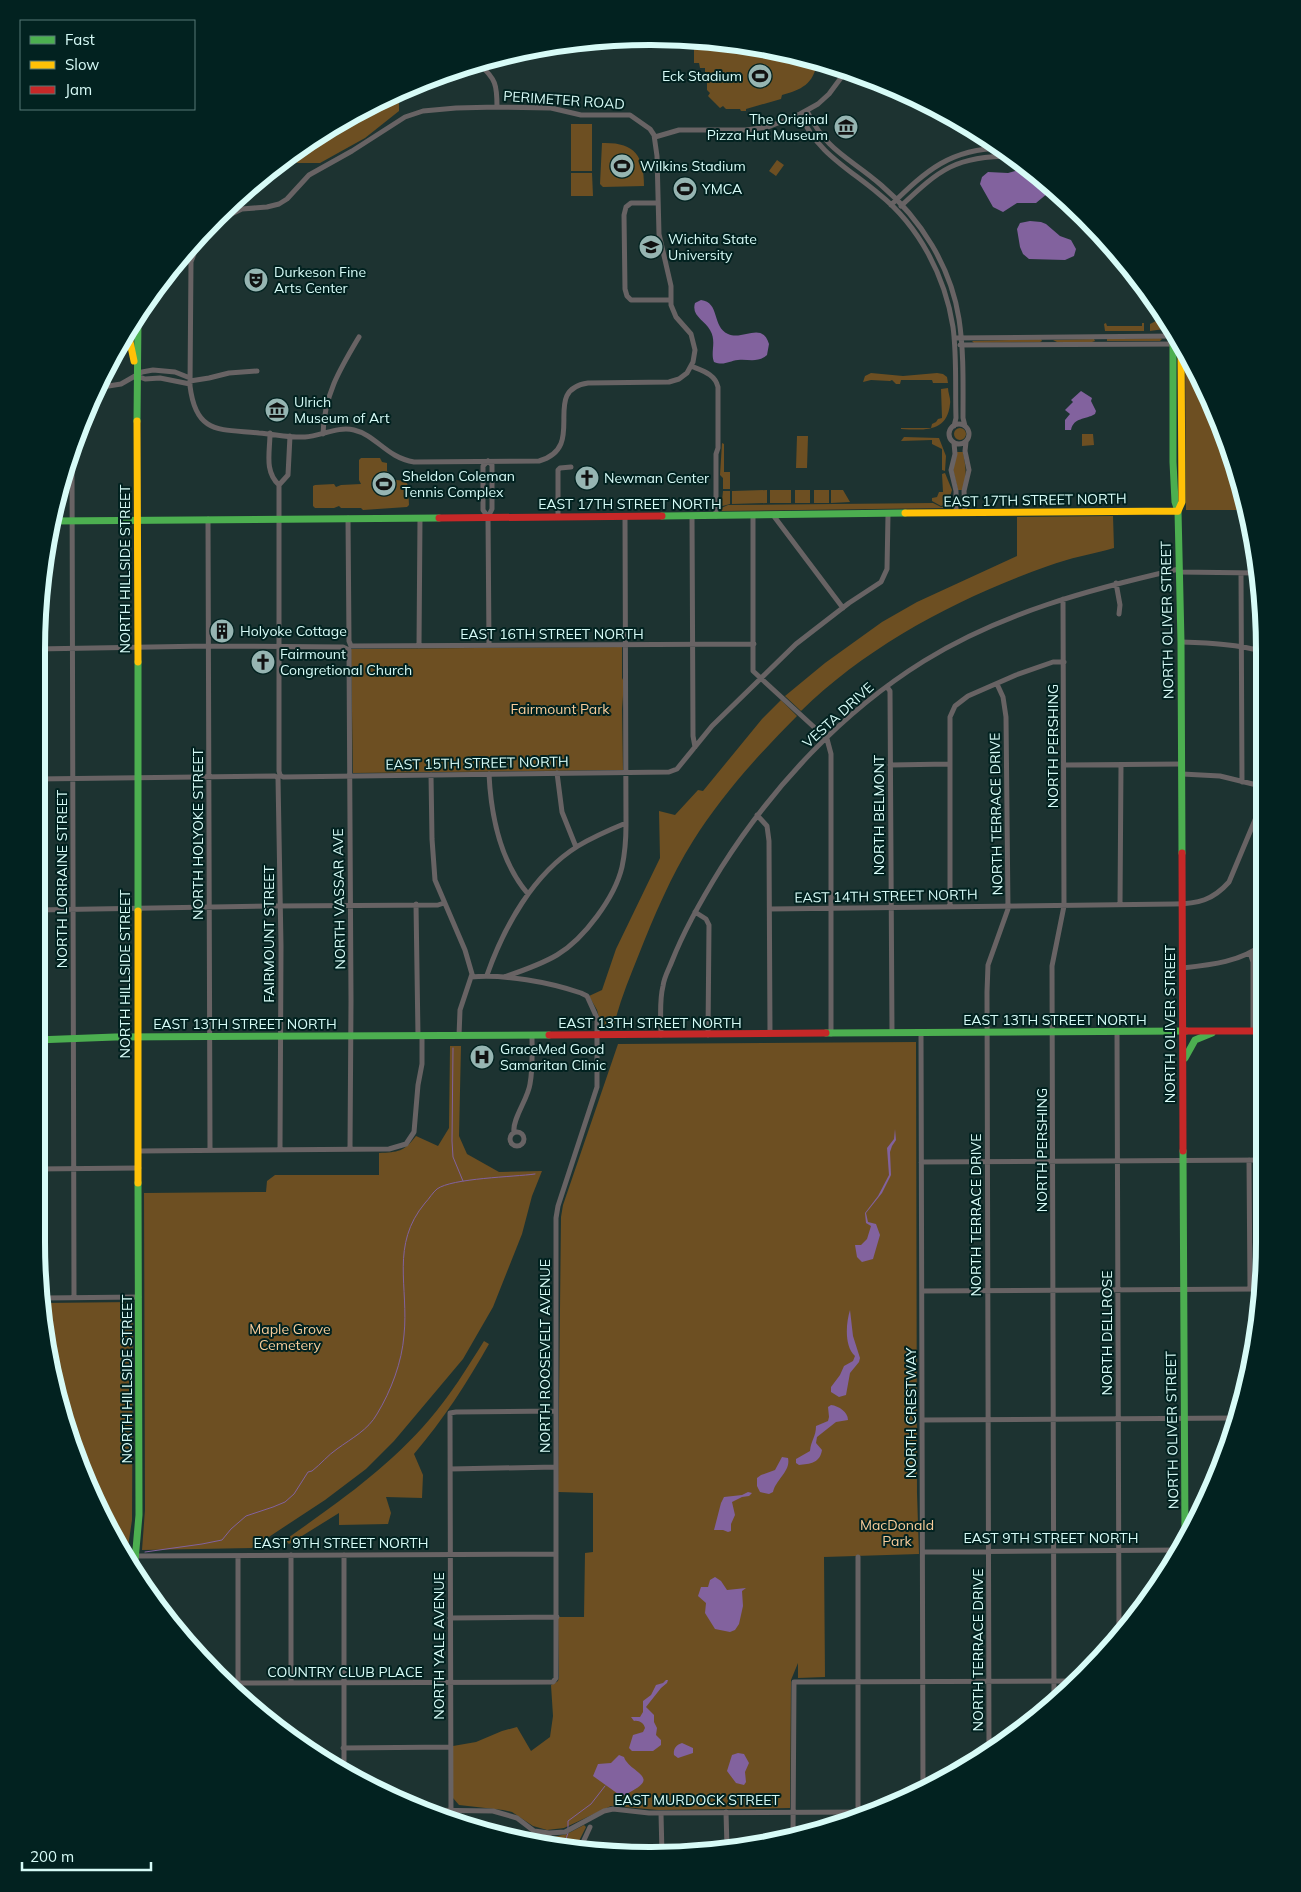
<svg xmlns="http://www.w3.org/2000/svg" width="1301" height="1892" font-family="Mulish,sans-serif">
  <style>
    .green { fill: #6d4f22 }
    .water { fill: #82629e }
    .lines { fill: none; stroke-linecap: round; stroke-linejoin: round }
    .stream { stroke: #82629e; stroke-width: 1 }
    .street { stroke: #686364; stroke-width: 5 }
    .fast { stroke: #4caf50; stroke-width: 7 }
    .slow { stroke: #ffc107; stroke-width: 7 }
    .jam { stroke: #c62828; stroke-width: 7 }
    .labels { text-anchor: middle; stroke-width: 4; stroke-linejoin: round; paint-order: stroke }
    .poi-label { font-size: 14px; fill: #d7fbf7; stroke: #022220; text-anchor: start }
    .street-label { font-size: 14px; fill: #d7fbf7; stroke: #022220 }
    .park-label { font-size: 14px; fill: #f9cd9b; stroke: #022220 }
    .rim { fill: none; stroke: #d7fbf7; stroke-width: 6 }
  </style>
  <rect width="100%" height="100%" fill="#1d3331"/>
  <path class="green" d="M686,40l85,8 46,14c-3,22 -16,28 -35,33l-1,4 -35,10v2h-5l-1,-2h-14l-3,-3 -3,2 -12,-12 2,-3 -3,-3v-17h-2v-5h-5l-1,-5h-5v-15l2,-2h-10z
    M399,92v19l-34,27 -45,25h-23l-2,-11 14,-12z
    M571,124h21v47h-21z
    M602,143c32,-1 42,12 42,43l-41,1 -3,-3z
    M777,160l7,5 -8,11 -7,-5z
    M571,173h21l1,23h-22z
    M1160,313l4,6v10l-14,2v-7l8,-4z
    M1106,323l1,3h35v-3h2v8h-39l-1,-7z
    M1160,338l2,1 -2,2h-53v-2z
    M1041,339l1,2 -2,1 -66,1 -2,-2z
    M1094,339l1,2 -3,1h-35l-4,-2z
    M1185,352l16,27 45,131h-60z
    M871,373l32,3 34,-3 6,1 4,3 1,6h-15l-1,-3h-31l-1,4h-4l-4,-4 -2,1 -19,-1 -8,2 2,-6z
    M948,388c0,5 3,11 2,16 -3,29 -26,26 -49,25v-1h30l1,-4 4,-2 2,-3 4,-1 -1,-29z
    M954 434a6 6 0 1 1 12 0a6 6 0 1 1-12 0Z
    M1082,434h11l1,11 -12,1z
    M797,436h11l-1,32h-11z
    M904,437l35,1 7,18 -1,15 -3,-1v-21l-10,-5v-4l-31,1z
    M722,443l2,1v28h6v17h-7v-11l-3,-3z
    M957,452h6c3,16 4,21 0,38h-5l-5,-20z
    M361,458h19l2,4 5,1v8l9,9 10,1 2,5 1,19 -2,2 -44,3 -2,-2h-20l-2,-2 -5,2h-19l-2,-2v-20l2,-1 19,-1 2,3 5,-2 20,-1 -2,-4v-20z
    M945,473l7,17 -4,13 -7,3 -9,-5v-3l5,-1 2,-5h4l-1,-18z
    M767,490v13l-35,1v-13z
    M770,490h21v13h-21z
    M795,490h15v13h-15z
    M814,490h15v13h-15z
    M831,490h12l7,12 -19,1z
    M723,491h7v13l-11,3v-5l3,-1z
    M933,503l8,4 12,-2 -5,3 -226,3 -3,-2 9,-4z
    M1113,516l1,32c-21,6 -45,10 -66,18 -88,31 -180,79 -247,145l-16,-15 40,-33 57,-41 35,-20 100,-46v-39z
    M622,647v31l2,4 -2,27 1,61 -270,3 -2,-124z
    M781,700l16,16c-38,38 -75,79 -104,125 -22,35 -39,75 -54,113 -10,25 -20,49 -26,75l-11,-1 -5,-18 -8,-14 13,-6 14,-41 44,-91 -1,-47 16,4 23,-25 5,1 59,-72z
    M916,1042l1,451 2,61 -95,3 1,120 -27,1v-15l-7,17 -1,128 -131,2 -48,-4 -47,22 -17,2 -14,-4 -21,-14 -9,-2 -44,-5 -6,-7v-52l23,-4 26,-11 15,-4 14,24 19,-14 3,-21 -2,-31 7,-4 1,-4 -1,-60h26l1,-64 8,-1v-59l-35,-1 3,-275 2,-12 55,-161z
    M450,1046h11l-2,90 8,18 32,18 43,-1 -10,25 -10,38 -29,73 -30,52 -69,82 -28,28 -41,31 -73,48 -110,2 3,-40 -1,-317 122,-1 1,-11 8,-6h104v-22c19,-1 25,-1 37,-17l22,10 11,-18z
    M133,1302l-1,218 -4,27h-7l-38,-70 -26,-76 -13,-98z
    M484,1341l5,3c-22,39 -46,76 -75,110l9,21 -1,23 -36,-1 5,16 -3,11 -49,1v-12l-50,31 -4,-4c51,-36 103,-72 144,-120 21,-24 38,-52 55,-79z
    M584,1825l2,2 -12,24 -22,-5v-8l1,-1 14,-3z"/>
  <path class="water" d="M1027,168l27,23 -6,2 -12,10h-19l-14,9 -10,-5 -13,-23 2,-7 6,-5 20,1z
    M1030,221l11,1 5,2 14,12 11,4 5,9 -2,7 -9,4 -36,-1 -6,-5 -3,-7 -3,-18 3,-6z
    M701,300c19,2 11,27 27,34 15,7 34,-13 41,10l-2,11c-9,8 -18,4 -29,5 -9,1 -14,6 -24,2 -4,-10 3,-20 -4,-32 -5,-10 -19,-14 -15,-27z
    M1081,391l11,7 -1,3 5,10 -1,3c-10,6 -21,3 -24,16h-6v-10l5,-6 -5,-4 8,-8 -2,-2z
    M895,1129l1,11 -4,6 -2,6 1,23 -9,18 -16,20 2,9 8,2 4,11 -7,24 -11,3 -5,-5 -2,-12h6l6,-6 4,-13 -5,-3 -1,-10 13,-17 11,-21 -2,-27 7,-9z
    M850,1310l3,26 7,22 -1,4 -9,11 -4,22 -7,2 -8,-5v-5l9,-12 4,-9 9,-5 2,-5c-11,-10 -9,-33 -5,-46z
    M831,1405c8,1 17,7 17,15l-12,2 -19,15 -1,6 6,7c-2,13 -12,14 -23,15l-3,-2v-4l14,-8c1,-11 6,-14 6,-25l12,-5 1,-4 -1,-10z
    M782,1457l6,1c3,13 -12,21 -15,34l-4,2 -9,-2 -3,-6v-8l4,-3 14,-5z
    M748,1492l4,1 -3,3 -7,1 -10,5 3,13 -4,9v7l-3,1 -5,-2h-9l7,-27 3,-6 18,-2z
    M715,1577l6,4 6,9 19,-2 -4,3 1,15 -4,18 -4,6 -5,2 -15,-3 -10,-16 1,-10 -8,-7 3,-9h7l2,-7z
    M666,1680h2l-1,3 -6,5 -15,19 8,8v7l3,6 -1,7 5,5v5l-8,6h-21l-3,-3 4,-13 10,-3 2,-4c-1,-5 -6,-8 -11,-7l-3,-4h9l3,-5v-11l8,-6 5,-10 7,-2z
    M682,1743l11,5v5l-15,5 -4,-3c-1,-6 2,-10 8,-12z
    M738,1753l6,1 5,9 -4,9 1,10 -2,3 -8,-2 -9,-12 5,-16z
    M619,1755l5,2c5,15 36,19 8,34 -4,2 -6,4 -11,5l-28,-20 5,-12 13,-1z"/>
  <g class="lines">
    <path class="stream" d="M453,1048l-1,93 1,16 10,24
      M145,1552l57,-8 20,-4 9,-11 15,-13 27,-9 12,-5 9,-8 14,-22 4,-1c9,-7 16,-16 25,-22 15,-11 31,-19 40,-35 14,-23 25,-52 27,-79 5,-48 -14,-90 21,-132 4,-4 8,-11 12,-14 15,-11 77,-12 98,-15
      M568,1829v-8l23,-17 14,-18
      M566,1849l-1,-7 3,-9"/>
    <path class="street" d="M479,64c17,15 18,21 18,43
      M497,107l54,1 30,7h49l20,14 4,6 3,21 2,78 12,52v19l5,12 15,17 4,16 -2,12 -6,11 -8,6 -10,3 -81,1c-49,7 1,64 -49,78l-125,1c-27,-4 -38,-27 -60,-32 -16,-4 -33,6 -49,7 -15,1 -31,-3 -46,-4 -39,-4 -63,2 -69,-47l1,-124 8,-22 15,-18 28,-13 25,-2 12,-3 8,-5 22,-24 43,-24 53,-34 18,-6 33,-3z
      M807,111c20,41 42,46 74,74 40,34 70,82 78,134 5,33 4,66 4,99l2,8
      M800,114c17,39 48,54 79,80 40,32 66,82 74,133 4,30 2,61 3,91l-2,8
      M655,137l24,-7h67l22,-3 32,-13 18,-10 11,-10 17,-23
      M658,203h-27l-5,4 -2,8 1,74 2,7 4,4h40
      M891,205c36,-35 59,-56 111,-57
      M901,206c39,-37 55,-50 111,-50
      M954,338l220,-2
      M960,345l220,-1
      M691,366c12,5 24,8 27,21v61l-2,6v62
      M137,376l8,3 15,-1 30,6
      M190,381l19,-3 20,-5 28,-2
      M96,388l25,-4 21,-12 11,-2 22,2 15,6
      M949 434a10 10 0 1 1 20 0a10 10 0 1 1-20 0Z
      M270,433c0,19 -6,38 9,52
      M323,434c1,-39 17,-65 36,-97
      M290,436l-2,39 -9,10v286l1,4 3,2 386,-5 8,-3 35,-43 84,-82 53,-41 32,-21 6,-13 1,-54
      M954,443l1,11 -4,16 5,21v22
      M72,461l2,836
      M965,513l-1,-22 5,-21 -4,-19 1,-9
      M773,515l70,93
      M692,516l1,220 2,11
      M753,516v155l74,68 4,15v280
      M488,517l-5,-7v-44l5,-5 4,4v44l-4,8 1,128
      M558,517v-47l2,-2 11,-1
      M348,518l1,123 2,5 403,-2
      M208,519l2,630
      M1179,572l78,1
      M1241,573l1,209
      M1116,583l4,22 -1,9
      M1181,642c28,1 57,2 84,10
      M419,646l1,-128
      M36,649l172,-3 135,1 6,3 2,351 -1,148
      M887,687l3,4 2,342
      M890,765l59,-1
      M1064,765l118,-1
      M557,773l5,39 14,35
      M489,774c2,42 11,87 39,120
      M1182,774l38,2 45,11
      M431,775l1,64 3,41 30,70 7,24 -12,36 -1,26
      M36,779l239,-3 3,2 3,168 -1,204
      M757,815l10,11 2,15 1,193
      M416,904l2,132
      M1120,905l1,-140
      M950,907v-190l5,-11 13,-10 48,-21 37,-13h11
      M770,909l404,-5c24,0 39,-4 55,-22l36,-86
      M36,910l238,-4 164,-1 6,-2
      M695,912l11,7 3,6 -1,110
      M1250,953l3,9v69
      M1182,968c29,-3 59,-6 83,-25
      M487,975c17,-48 46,-101 91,-129 15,-9 31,-16 48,-23
      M504,977c18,-6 36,-12 53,-22 27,-16 58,-58 65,-88 3,-14 4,-28 4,-42l-1,-309
      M1117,1031l2,603
      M921,1033l2,759
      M661,1035c0,-16 -2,-33 2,-49 1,-9 6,-17 9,-25 13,-33 31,-64 49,-93 52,-82 121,-156 203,-207 77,-48 167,-72 255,-92
      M510 1139a7 7 0 1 1 14 0a7 7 0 1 1-14 0Z
      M514,1132c-2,-13 14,-33 16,-48 3,-16 2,-32 2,-48
      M139,1151l250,-2 17,-5 8,-12 4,-47 4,-21v-28
      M1249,1160l1,129
      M921,1162l344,-2
      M36,1169l103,-1
      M922,1291l338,-2
      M44,1298l95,-1
      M1250,1328v44
      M922,1420l314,-2
      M450,1469l106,-2
      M923,1552l256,-2
      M291,1555v128
      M134,1556l422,-2
      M238,1556v139
      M450,1618l107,-1
      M228,1683l325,-1 3,-4v-460l2,-12 39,-119v-69l-10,-22 -6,-3c-32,-11 -77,-19 -110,-16
      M1054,1703l-2,-737 12,-60 -1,-307
      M343,1748l108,-1
      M989,1751l-2,-759 1,-27 20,-56 -2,-192 -3,-20 -6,-13
      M344,1771v-216
      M420,1810l73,1 24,7 17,13 15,2 16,-1 39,-21 9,-2 36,4 215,-1
      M726,1812l1,36
      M661,1813l1,42
      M858,1814v-257
      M451,1818l-1,-405 6,-1 99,-1
      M534,1831l7,12
      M549,1833v12
      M793,1836l1,-154 285,-1
      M579,1851l11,-24"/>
    <path class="fast" d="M1173,332v130l2,40 3,9 3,131 1,211
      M137,421l1,-104
      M662,516l243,-3
      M52,521l387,-3
      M138,662v249
      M826,1033l360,-2
      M36,1040l79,-3 434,-2
      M1185,1058l10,-18 17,-7
      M1183,1151l2,387
      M134,1572l5,-57 -1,-332"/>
    <path class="slow" d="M128,332l6,29
      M137,421l1,241
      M1178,511l4,-9 -1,-156
      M905,513l273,-2
      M138,911v272"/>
    <path class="jam" d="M439,518l223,-2
      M1182,853l1,298
      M1186,1031h79
      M549,1035l277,-2"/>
  </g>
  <defs>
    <symbol id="stadium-disc" viewBox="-11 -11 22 22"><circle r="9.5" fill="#96b5b2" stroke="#022220"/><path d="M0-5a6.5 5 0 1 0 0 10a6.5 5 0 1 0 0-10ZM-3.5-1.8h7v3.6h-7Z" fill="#111"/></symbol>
    <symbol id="museum-disc" viewBox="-11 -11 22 22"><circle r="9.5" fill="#96b5b2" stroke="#022220"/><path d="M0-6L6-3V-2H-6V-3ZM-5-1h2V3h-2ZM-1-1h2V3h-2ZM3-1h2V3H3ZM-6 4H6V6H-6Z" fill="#111"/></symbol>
    <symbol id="university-disc" viewBox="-11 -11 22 22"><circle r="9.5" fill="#96b5b2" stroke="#022220"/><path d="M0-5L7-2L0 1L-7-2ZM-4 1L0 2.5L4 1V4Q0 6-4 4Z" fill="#111"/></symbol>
    <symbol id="theatre-disc" viewBox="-11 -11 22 22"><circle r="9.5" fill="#96b5b2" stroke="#022220"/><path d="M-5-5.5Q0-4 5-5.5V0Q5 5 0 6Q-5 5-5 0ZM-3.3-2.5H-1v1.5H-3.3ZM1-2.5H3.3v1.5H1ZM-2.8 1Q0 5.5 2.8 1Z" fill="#111"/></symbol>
    <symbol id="church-disc" viewBox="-11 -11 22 22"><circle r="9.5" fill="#96b5b2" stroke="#022220"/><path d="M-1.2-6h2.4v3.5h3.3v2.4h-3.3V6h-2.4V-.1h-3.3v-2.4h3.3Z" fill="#111"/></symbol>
    <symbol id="building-disc" viewBox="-11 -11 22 22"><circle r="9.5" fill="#96b5b2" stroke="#022220"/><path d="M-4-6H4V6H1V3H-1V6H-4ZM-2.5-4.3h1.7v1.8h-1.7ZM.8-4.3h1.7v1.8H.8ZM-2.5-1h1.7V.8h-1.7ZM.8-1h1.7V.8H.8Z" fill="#111"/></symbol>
    <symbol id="hospital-disc" viewBox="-11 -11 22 22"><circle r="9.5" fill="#96b5b2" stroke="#022220"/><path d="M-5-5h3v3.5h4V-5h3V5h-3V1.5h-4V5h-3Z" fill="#111"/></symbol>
  </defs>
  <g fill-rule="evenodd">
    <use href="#stadium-disc" x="746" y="62" width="28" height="28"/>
    <use href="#museum-disc" x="832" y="113" width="28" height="28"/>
    <use href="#stadium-disc" x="608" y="152" width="28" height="28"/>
    <use href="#stadium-disc" x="671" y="175" width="28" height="28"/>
    <use href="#university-disc" x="637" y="233" width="28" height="28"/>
    <use href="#theatre-disc" x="242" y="266" width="28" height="28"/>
    <use href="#museum-disc" x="263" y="396" width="28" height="28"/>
    <use href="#church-disc" x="573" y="464" width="28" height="28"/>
    <use href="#stadium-disc" x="370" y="470" width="28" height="28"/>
    <use href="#building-disc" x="208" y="617" width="28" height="28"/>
    <use href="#church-disc" x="249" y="648" width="28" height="28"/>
    <use href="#hospital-disc" x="468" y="1043" width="28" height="28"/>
  </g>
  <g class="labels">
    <g class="poi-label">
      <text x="742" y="81" text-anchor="end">Eck Stadium</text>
      <text x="828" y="124" text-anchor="end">The Original<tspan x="828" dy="16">Pizza Hut Museum</tspan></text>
      <text x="640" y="171">Wilkins Stadium</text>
      <text x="702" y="194">YMCA</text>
      <text x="668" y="244">Wichita State<tspan x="668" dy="16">University</tspan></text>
      <text x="274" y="277">Durkeson Fine<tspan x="274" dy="16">Arts Center</tspan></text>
      <text x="294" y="407">Ulrich<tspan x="294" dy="16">Museum of Art</tspan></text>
      <text x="402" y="481">Sheldon Coleman<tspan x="402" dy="16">Tennis Complex</tspan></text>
      <text x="604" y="483">Newman Center</text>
      <text x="240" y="636">Holyoke Cottage</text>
      <text x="280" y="659">Fairmount<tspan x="280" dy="16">Congretional Church</tspan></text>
      <text x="500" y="1054">GraceMed Good<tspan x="500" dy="16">Samaritan Clinic</tspan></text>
    </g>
    <g class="street-label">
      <text transform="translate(564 100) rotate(4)" y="5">PERIMETER ROAD</text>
      <text transform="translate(1035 500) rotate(-1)" y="5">EAST 17TH STREET NORTH</text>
      <text x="630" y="509">EAST 17TH STREET NORTH</text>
      <text transform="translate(125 569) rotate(-90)" y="5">NORTH HILLSIDE STREET</text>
      <text transform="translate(1167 620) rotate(-91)" y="5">NORTH OLIVER STREET</text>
      <text x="552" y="639">EAST 16TH STREET NORTH</text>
      <text transform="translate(838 715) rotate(-42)" y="5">VESTA DRIVE</text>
      <text transform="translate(1053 746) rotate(-90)" y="5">NORTH PERSHING</text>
      <text transform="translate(477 763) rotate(-1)" y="5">EAST 15TH STREET NORTH</text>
      <text transform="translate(996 814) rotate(-91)" y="5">NORTH TERRACE DRIVE</text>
      <text transform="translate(879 815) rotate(-90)" y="5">NORTH BELMONT</text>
      <text transform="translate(198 834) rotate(-90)" y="5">NORTH HOLYOKE STREET</text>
      <text transform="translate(62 879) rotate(-90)" y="5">NORTH LORRAINE STREET</text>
      <text transform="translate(886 896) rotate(-1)" y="5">EAST 14TH STREET NORTH</text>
      <text transform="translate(339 899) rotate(-91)" y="5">NORTH VASSAR AVE</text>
      <text transform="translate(269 934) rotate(-90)" y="5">FAIRMOUNT STREET</text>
      <text transform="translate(125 974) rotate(-90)" y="5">NORTH HILLSIDE STREET</text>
      <text x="1055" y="1025">EAST 13TH STREET NORTH</text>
      <text x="650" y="1028">EAST 13TH STREET NORTH</text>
      <text x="245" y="1029">EAST 13TH STREET NORTH</text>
      <text transform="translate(1170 1024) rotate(-90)" y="5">NORTH OLIVER STREET</text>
      <text transform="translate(1042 1150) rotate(-90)" y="5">NORTH PERSHING</text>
      <text transform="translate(976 1215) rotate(-90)" y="5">NORTH TERRACE DRIVE</text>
      <text transform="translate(1107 1333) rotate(-90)" y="5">NORTH DELLROSE</text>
      <text transform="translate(545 1356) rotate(-90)" y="5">NORTH ROOSEVELT AVENUE</text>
      <text transform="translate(127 1379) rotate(-90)" y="5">NORTH HILLSIDE STREET</text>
      <text transform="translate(911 1413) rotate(-90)" y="5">NORTH CRESTWAY</text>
      <text transform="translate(1172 1430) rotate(-91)" y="5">NORTH OLIVER STREET</text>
      <text x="1051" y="1543">EAST 9TH STREET NORTH</text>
      <text x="341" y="1548">EAST 9TH STREET NORTH</text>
      <text transform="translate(439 1646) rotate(-90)" y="5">NORTH YALE AVENUE</text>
      <text transform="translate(978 1650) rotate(-90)" y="5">NORTH TERRACE DRIVE</text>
      <text x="345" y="1677">COUNTRY CLUB PLACE</text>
      <text x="697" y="1805">EAST MURDOCK STREET</text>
    </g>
    <g class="park-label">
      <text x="560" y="714">Fairmount Park</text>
      <text x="290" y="1334">Maple Grove<tspan x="290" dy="16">Cemetery</tspan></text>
      <text x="897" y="1530">MacDonald<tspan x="897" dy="16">Park</tspan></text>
    </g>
  </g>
  <path d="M0 0H1301V1892H0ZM650 45H651A605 605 0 0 1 1256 650V1242A605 605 0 0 1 651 1847H650A605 605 0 0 1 45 1242V650A605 605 0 0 1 650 45Z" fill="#022220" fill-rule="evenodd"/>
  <path class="rim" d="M650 45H651A605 605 0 0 1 1256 650V1242A605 605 0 0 1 651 1847H650A605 605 0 0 1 45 1242V650A605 605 0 0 1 650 45Z"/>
  <rect x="20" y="20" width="175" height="90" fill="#022220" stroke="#577976"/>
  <rect x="30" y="36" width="25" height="8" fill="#4caf50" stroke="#577976"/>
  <text x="65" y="45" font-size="15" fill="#d7fbf7">Fast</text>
  <rect x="30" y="61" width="25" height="8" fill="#ffc107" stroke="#577976"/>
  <text x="65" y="70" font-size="15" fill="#d7fbf7">Slow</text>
  <rect x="30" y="86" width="25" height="8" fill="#c62828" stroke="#577976"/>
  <text x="65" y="95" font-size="15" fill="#d7fbf7">Jam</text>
  <path d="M22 1862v8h129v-8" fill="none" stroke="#d7fbf7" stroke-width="2.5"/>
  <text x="30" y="1862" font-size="15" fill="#d7fbf7" stroke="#022220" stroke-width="4" paint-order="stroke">200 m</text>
</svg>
